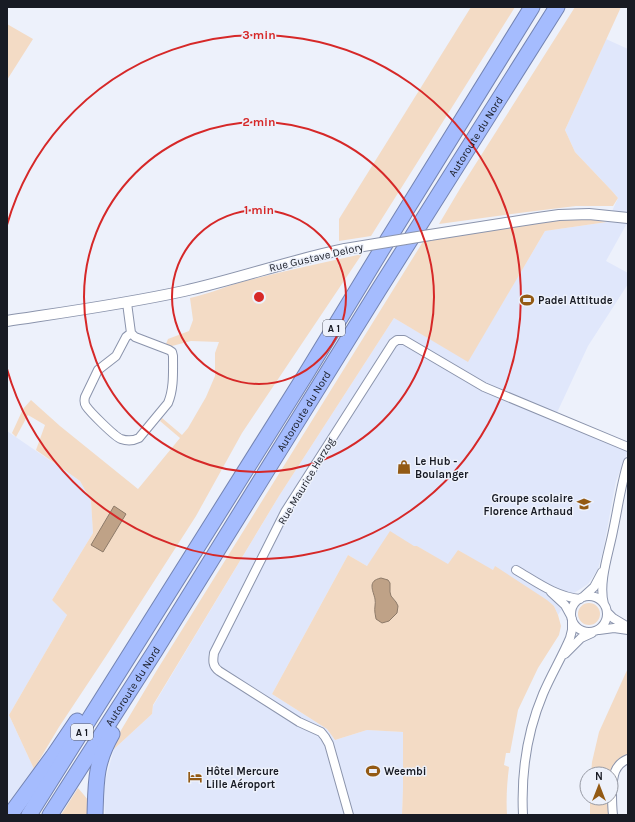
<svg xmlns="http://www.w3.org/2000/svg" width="635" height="822" font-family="Karla,sans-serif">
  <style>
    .built { fill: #e0e7fb }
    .green { fill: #f3dbc5 }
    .water { fill: #bfa287; stroke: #8d7a69 }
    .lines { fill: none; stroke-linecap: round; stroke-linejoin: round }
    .minor-casing { stroke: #8b94ac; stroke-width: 10 }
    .tertiary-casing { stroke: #8b94ac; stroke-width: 12 }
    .motorway-casing { stroke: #7484b2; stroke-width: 17 }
    .minor { stroke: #fff; stroke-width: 8 }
    .tertiary { stroke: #fff; stroke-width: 10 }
    .motorway { stroke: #a5bcfe; stroke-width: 15 }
    .tertiary-bridge-casing { stroke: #8b94ac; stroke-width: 12; stroke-linecap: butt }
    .tertiary-bridge { stroke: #fff; stroke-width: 10 }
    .ring { fill: none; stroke: #d62828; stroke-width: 2 }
    .labels { text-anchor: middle; stroke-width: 3; stroke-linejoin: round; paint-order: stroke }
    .shield { fill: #edf1fb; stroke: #585b64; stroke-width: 1 }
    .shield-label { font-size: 10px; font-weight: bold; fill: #181b24 }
    .street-label { font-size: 11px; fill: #181b24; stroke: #edf1fb }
    .poi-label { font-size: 11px; font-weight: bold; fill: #181b24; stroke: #edf1fb; text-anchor: start }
    .centre { fill: #d62828; stroke: #edf1fb; stroke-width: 2 }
    .ring-label { font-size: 12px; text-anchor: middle; font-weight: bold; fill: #d62828; stroke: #edf1fb; stroke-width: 3; stroke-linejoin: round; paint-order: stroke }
  </style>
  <rect width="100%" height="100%" fill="#edf1fb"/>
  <path class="built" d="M606,39l22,10v176h-2l-20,36 22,12v11l-40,62 -33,71 73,34 -12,30 -13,70 -5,18 -10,15 -17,11 -13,20 -4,-9 -59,-39 -2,4 -35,-21 -10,15 -31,-19 -50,20 -19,-11 -76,139 55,35 8,11 32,-10 36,2v56l-1,27h-297l-2,-27 11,-39 38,-35 1,-8 126,-210 115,-178 74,43 77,-130 62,-9 11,-24 -6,-7 -37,-39 -10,-22z
    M7,431l73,50 11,20 2,32 -41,67 15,15 -58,100 25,54 -27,35z"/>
  <path class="green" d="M471,7h44l-144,229 -32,5v-22z
    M575,7h46l-56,123 10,22 37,39 6,7 -5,8h-37l-49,6 -88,12 22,-37z
    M7,24l26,15 -26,41z
    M581,218l26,4 -62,9 -77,131 -74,-44 -115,178 -126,209 -1,9 -38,35v-7l43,-72 128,-206 139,-224 117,-18z
    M362,254l-120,179 -46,83 -88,137 -49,74 -25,42 -25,-54 58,-100 -15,-15 41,-67 -2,-32 -11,-20 -44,-31 9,-25 -17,-10 -12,22 -4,-4 11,-24 8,-9 29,26 78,63 42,-51 -20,-17 2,-3 20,17 6,-7 18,-31 9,-21v-23l4,-11 -28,-1 -19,5 -6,-2 2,-5 21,-8 4,-11 -3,-22c19,-4 36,-12 55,-17 39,-10 78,-18 117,-27z
    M390,531l24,15h3l31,18 10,-14 35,20 2,-4 52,34 7,6 4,9 3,11 -2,9 -21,33 -20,42 -8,43h-4l-2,12 5,2c-2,16 -3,32 -2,48h-105l1,-27v-56l-36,-2 -32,10 -8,-11 -55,-35 76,-139 19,11z
    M578 614a11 11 0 1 1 22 0a11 11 0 1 1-22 0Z
    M628,668v90l-17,16h-20l1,-12 7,-30z
    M78,788l11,13v14h-28z
    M590,798h21l-1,17h-20z"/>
  <path class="water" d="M114,506l12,8 -23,38 -12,-7z
    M381,578l7,2 2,3v9l1,4 5,6 2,4 -1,7 -8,8 -7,2 -6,-4c0,0 -1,-6 -1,-6 -1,-5 1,-9 0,-14 -2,-9 -8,-18 6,-21z"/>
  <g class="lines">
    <defs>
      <path id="minor" d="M127,303l4,30 4,4 34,13 3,2 1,4c0,16 1,33 -5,47l-29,35c-6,3 -12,3 -18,1 -6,-2 -31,-27 -35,-33 -2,-3 -2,-5 -1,-9l13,-27 18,-14 10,-19 5,-4
        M516,570c19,11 40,27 64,29
        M551,592l14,13 6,11
        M571 614a18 18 0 1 1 36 0a18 18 0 1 1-36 0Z
        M583,597l11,-10 8,-15
        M604,604c-6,-21 5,-52 9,-73 5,-23 8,-47 15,-69
        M607,612l6,6 15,9
        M599,630l15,-2 14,2
        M565,654l16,-16 11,-5
        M349,815l-20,-71 -4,-7 -4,-5 -22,-10 -80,-51c-7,-5 -6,-11 -5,-18l71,-141 108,-169 4,-3h7l80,47 144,60
        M523,815c-2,-41 4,-83 20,-121 8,-19 19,-37 27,-56l2,-8v-11
        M613,815c-1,-8 -1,-15 -1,-23 1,-14 1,-27 16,-33"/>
      <path id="tertiary" d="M430,235l108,-17 21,-3 30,-1 39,4
        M7,321c59,-9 118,-17 177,-30 54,-12 107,-31 161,-42"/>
      <g id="motorway">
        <path d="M10,815l44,-60 23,-34"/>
        <path d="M29,815l277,-441 73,-120 153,-247"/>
        <path id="s1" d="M50,815l105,-164 223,-360 179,-284"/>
        <path d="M95,815c1,-32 0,-52 17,-81"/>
      </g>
    </defs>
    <use href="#minor" class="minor-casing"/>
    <use href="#tertiary" class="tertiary-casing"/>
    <use href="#motorway" class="motorway-casing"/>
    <use href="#minor" class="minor"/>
    <use href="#tertiary" class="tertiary"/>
    <use href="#motorway" class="motorway"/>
    <defs>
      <path id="tertiary-bridge" d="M345,249l85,-14"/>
    </defs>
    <use href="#tertiary-bridge" class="tertiary-bridge-casing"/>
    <use href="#tertiary-bridge" class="tertiary-bridge"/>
  </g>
  <g class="ring">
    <circle cx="259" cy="297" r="87"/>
    <circle cx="259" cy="297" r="175"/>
    <path d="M7 225A262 262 0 1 1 7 369"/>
  </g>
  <defs>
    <symbol id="stadium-bare" viewBox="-9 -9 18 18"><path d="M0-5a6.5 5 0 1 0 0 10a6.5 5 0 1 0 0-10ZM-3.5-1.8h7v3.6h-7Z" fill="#935a14" stroke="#edf1fb" stroke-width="2.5" paint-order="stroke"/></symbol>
    <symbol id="shop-bare" viewBox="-9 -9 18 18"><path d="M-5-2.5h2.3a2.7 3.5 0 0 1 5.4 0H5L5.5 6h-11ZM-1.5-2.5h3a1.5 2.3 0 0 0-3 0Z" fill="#935a14" stroke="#edf1fb" stroke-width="2.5" paint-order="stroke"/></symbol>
    <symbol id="school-bare" viewBox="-9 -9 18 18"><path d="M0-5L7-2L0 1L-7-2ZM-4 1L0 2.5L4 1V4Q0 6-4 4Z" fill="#935a14" stroke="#edf1fb" stroke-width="2.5" paint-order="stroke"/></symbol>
    <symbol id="hotel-bare" viewBox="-9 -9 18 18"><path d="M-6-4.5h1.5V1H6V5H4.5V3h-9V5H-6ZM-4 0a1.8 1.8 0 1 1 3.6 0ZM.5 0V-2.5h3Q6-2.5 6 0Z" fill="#935a14" stroke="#edf1fb" stroke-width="2.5" paint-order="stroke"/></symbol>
  </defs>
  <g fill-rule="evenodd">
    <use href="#stadium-bare" x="517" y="290" width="20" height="20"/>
    <use href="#shop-bare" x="394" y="457" width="20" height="20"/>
    <use href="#school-bare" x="574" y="494" width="20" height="20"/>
    <use href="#stadium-bare" x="363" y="761" width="20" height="20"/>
    <use href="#hotel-bare" x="185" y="767" width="20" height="20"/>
  </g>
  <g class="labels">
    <g class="shield">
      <rect x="323" y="320" width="22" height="16" rx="3"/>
      <rect x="71" y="724" width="22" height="16" rx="3"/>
    </g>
    <g class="shield-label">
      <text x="334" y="332">A 1</text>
      <text x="82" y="736">A 1</text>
    </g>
    <g class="street-label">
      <text dy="4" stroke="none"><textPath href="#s1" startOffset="801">Autoroute du Nord</textPath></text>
      <text transform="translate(316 257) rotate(-13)" y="4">Rue Gustave Delory</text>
      <text dy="4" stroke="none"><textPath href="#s1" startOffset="477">Autoroute du Nord</textPath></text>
      <text transform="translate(306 481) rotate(-59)" y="4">Rue Maurice Herzog</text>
      <text dy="4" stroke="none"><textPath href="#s1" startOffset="153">Autoroute du Nord</textPath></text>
    </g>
    <g class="poi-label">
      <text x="538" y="304">Padel Attitude</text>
      <text x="415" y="465">Le Hub -<tspan x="415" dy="13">Boulanger</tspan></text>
      <text x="573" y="502" text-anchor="end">Groupe scolaire<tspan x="573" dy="13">Florence Arthaud</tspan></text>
      <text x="206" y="775">Hôtel Mercure<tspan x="206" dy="13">Lille Aéroport</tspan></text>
      <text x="384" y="775">Weembi</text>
    </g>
  </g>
  <circle cx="259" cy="297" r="6" class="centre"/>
  <g class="ring-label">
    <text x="259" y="39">3 min</text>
    <text x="259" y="126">2 min</text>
    <text x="259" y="214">1 min</text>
  </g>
  <rect width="635" height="822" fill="none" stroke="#181b24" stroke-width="16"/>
  <g transform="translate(599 786)"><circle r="19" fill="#edf1fb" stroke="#989ba5"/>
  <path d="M0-3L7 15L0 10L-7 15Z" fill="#935a14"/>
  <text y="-6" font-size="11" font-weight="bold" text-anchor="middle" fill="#181b24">N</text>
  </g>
</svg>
